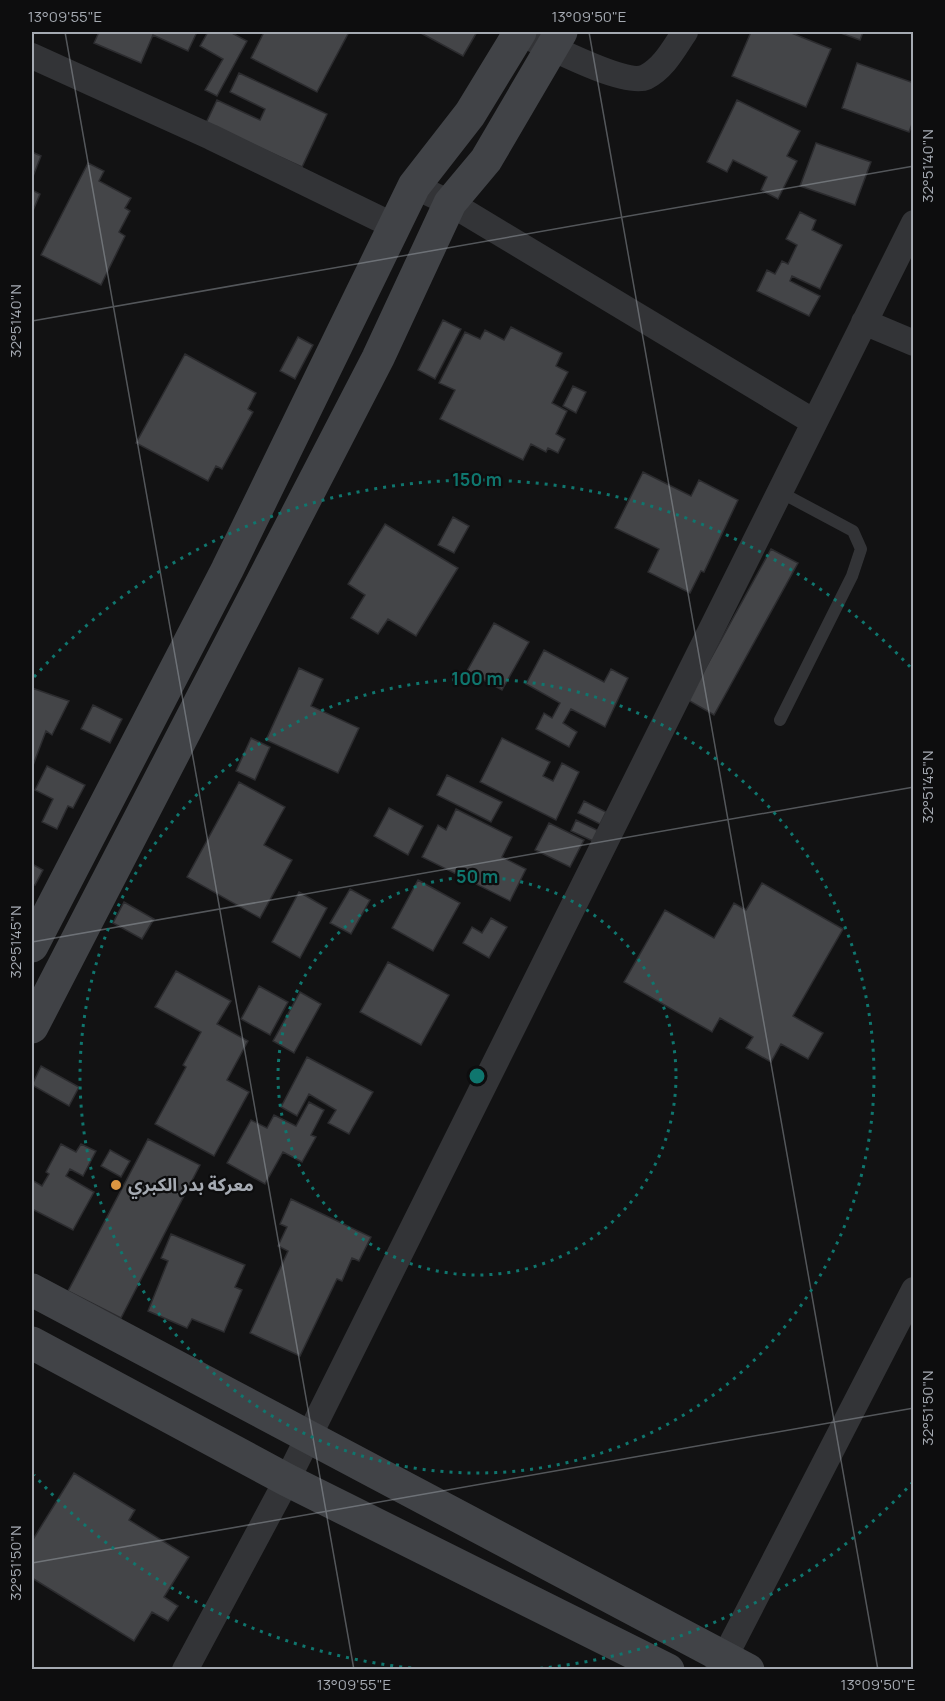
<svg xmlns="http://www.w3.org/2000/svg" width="945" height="1701" font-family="Manrope,'Noto Sans Arabic',sans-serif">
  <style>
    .building { fill: #444548; stroke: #2c2c2f; stroke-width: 1.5 }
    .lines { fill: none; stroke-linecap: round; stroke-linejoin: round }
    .lane { stroke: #333437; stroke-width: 12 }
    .street { stroke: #333437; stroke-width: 26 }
    .secondary { stroke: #414347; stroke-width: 33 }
    .ticks { fill: none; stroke: #a5aab2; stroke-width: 1.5; stroke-opacity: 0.45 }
    .ring { fill: none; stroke: #0f766e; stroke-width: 3; stroke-dasharray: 3 6 }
    .poi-dot { fill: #dc9641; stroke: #0d0d0e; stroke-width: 2 }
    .labels { text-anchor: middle; stroke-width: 4.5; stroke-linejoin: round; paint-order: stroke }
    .poi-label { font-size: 18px; font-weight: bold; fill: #a5aab2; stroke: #0d0d0e; text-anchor: start }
    .centre { fill: #0f766e; stroke: #0d0d0e; stroke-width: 3 }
    .ring-label { font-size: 18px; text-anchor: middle; font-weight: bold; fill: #0f766e; stroke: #0d0d0e; stroke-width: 4.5; stroke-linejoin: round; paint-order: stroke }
    .neatline { fill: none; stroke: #a5aab2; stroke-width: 2 }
    .ticks-label { font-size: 15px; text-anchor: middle; fill: #a5aab2 }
  </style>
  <rect width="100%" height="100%" fill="#121213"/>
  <path class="building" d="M99,32h98l-9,19 -35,-16 -12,28 -47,-20z
    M208,32h22l17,9 -30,55 -12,-6 18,-31 -23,-13z
    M264,32h85l-32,60 -66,-34z
    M419,32h58l-14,24z
    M751,32h38l42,17 -25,58 -74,-31z
    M838,32h25l-3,8z
    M857,63l57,20v36l-5,13 -67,-24z
    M239,73l88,41 -25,53 -96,-44 11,-23 43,20 5,-11 -35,-17z
    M737,100l63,31 -13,25 10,5 -19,38 -17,-9 6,-13 -34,-17 -6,12 -20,-10z
    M816,143l55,19 -16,43 -55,-19z
    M32,152l9,4 -9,23z
    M88,163l16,8 -5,10 32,17 -6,10 5,3 -11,21 6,4 -24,49 -60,-30z
    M32,190l8,4 -8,19z
    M800,212l16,8 -4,10 30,15 -22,44 -28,-13 -2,5 30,15 -11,20 -52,-25 10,-21 8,4 7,-13 6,3 9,-19 -11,-6z
    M443,320l18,9 -26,50 -17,-9z
    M511,327l51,26 -6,13 12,6 -16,31 15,8 -11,23 9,5 -7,14 -10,-5 -2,4 -15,-8 -8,16 -83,-41 15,-29 -16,-7 26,-51 15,7 5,-9 19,10z
    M298,337l15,8 -18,34 -15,-8z
    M185,354l71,39 -8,16 5,3 -31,57 -6,-3 -8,15 -72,-38z
    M573,386l13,6 -10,21 -13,-7z
    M643,472l48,24 8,-16 39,20 -34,72 -3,-1 -11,22 -42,-21 11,-23 -44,-21z
    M453,517l16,9 -15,27 -16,-8z
    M385,524l73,44 -42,68 -28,-17 -10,15 -27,-16 14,-23 -17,-11z
    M771,549l27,14 -84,152 -26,-15z
    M494,623l35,19 -27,48 -35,-19z
    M544,650l60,32 7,-13 17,9 -23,49 -34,-18 -8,14 14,9 -8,15 -33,-18 8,-16 8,5 8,-15 -34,-19z
    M299,668l24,11 -12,27 48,22 -21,45 -72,-33z
    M32,688l37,13 -17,34 -6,-4 -14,37z
    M93,705l29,14 -12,24 -29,-14z
    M251,738l19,9 -15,33 -19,-9z
    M502,738l48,24 -7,14 10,5 9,-18 17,9 -23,48 -76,-38z
    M47,766l38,19 -12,23 -5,-2 -11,23 -15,-7 11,-23 -18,-9z
    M447,775l55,27 -11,20 -54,-27z
    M239,782l46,25 -21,38 28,15 -32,58 -73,-41z
    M584,801l22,11 -6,12 -22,-11z
    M389,808l34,18 -15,29 -34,-19z
    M456,809l56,28 -10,20 24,12 -16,32 -88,-44 16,-32 8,5z
    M576,820l23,11 -6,10 -22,-10z
    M549,823l35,17 -14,27 -35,-17z
    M32,864l11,6 -8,15 -3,-1z
    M418,880l42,23 -27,48 -41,-23z
    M762,883l81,46 -50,87 30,17 -15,26 -27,-15 -10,18 -25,-14 7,-11 -33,-19 -8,14 -88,-50 41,-72 49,28 20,-35 12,7z
    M350,889l20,11 -19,34 -21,-11z
    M299,892l28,16 -27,50 -28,-16z
    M124,902l30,17 -12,20 -29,-16z
    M491,918l16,9 -18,31 -26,-15 9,-16 10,6z
    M388,962l61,33 -28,50 -61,-33z
    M176,971l55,30 -14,23 31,17 -21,39 22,12 -35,64 -59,-32 31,-57 -3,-2 18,-33 -46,-25z
    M259,986l29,16 -18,33 -29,-16z
    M300,992l21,12 -27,49 -21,-12z
    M307,1057l66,35 -24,42 -21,-11 8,-13 -27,-16 -12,22 -16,-9z
    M41,1066l38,21 -10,19 -37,-21z
    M309,1102l15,8 -13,25 5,2 -14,25 -19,-10 -18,32 -38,-21 24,-43 16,8 7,-13 22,11z
    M148,1139l52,26 -79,153 -53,-27z
    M61,1144l15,8 5,-8 15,7 -13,25 -13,-7 -4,7 28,16 -21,38 -41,-21v-29l10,6 7,-12 -3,-2z
    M110,1150l20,11 -9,16 -20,-11z
    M291,1199l80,38 -12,24 -7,-3 -10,23 -5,-2 -37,77 -50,-23 38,-82 -10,-5 9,-19 -7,-3z
    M171,1234l74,31 -10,22 7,3 -18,42 -32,-13 -5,9 -39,-17 20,-50 -7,-3z
    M74,1473l61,37 -6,10 60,37 -25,40 14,9 -10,15 -16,-9 -18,29 -102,-63v-37z"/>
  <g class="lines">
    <path class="lane" d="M780,492l73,39 8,18 -9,27 -72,144"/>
    <path class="street" d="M520,33c23,10 105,54 126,44 18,-9 28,-29 39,-45
      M32,56l179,81 183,89
      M414,186l36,17 364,219
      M864,322l50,21
      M185,1670l102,-190 627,-1257
      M718,1670l196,-380"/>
    <path class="secondary" d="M32,946l195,-376 187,-384 56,-72 50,-82
      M32,1027l346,-669 72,-155 36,-43 75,-128
      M32,1290l716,380
      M32,1343l255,137 381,190"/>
  </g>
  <path class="ticks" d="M65,32l289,1638M589,32l289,1638M32,321l882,-155M32,942l882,-155M32,1563l882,-155"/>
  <g class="ring">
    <circle cx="477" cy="1076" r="199"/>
    <circle cx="477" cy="1076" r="397"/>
    <path d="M913 1482A596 596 0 0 1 534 1669M420 1669A596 596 0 0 1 34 1475M34 677A596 596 0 0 1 913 670"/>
  </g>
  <circle class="poi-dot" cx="116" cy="1185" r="6"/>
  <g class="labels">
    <g class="poi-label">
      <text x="128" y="1191">معركة بدر الكبري</text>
    </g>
  </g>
  <circle cx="477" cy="1076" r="9" class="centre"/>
  <g class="ring-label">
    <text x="477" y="486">150 m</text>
    <text x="477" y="685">100 m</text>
    <text x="477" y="883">50 m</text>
  </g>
  <rect width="945" height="1701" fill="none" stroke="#0d0d0e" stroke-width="66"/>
  <rect x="33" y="33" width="879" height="1635" class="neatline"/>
  <g class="ticks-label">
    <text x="65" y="22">13°09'55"E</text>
    <text x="589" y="22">13°09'50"E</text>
    <text transform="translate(928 166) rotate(-90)" y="5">32°51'40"N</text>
    <text transform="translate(16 321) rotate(-90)" y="5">32°51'40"N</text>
    <text transform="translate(928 787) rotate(-90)" y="5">32°51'45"N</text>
    <text transform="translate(16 942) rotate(-90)" y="5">32°51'45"N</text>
    <text transform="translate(928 1408) rotate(-90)" y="5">32°51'50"N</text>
    <text transform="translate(16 1563) rotate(-90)" y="5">32°51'50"N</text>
    <text x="354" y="1690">13°09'55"E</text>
    <text x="878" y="1690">13°09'50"E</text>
  </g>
</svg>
